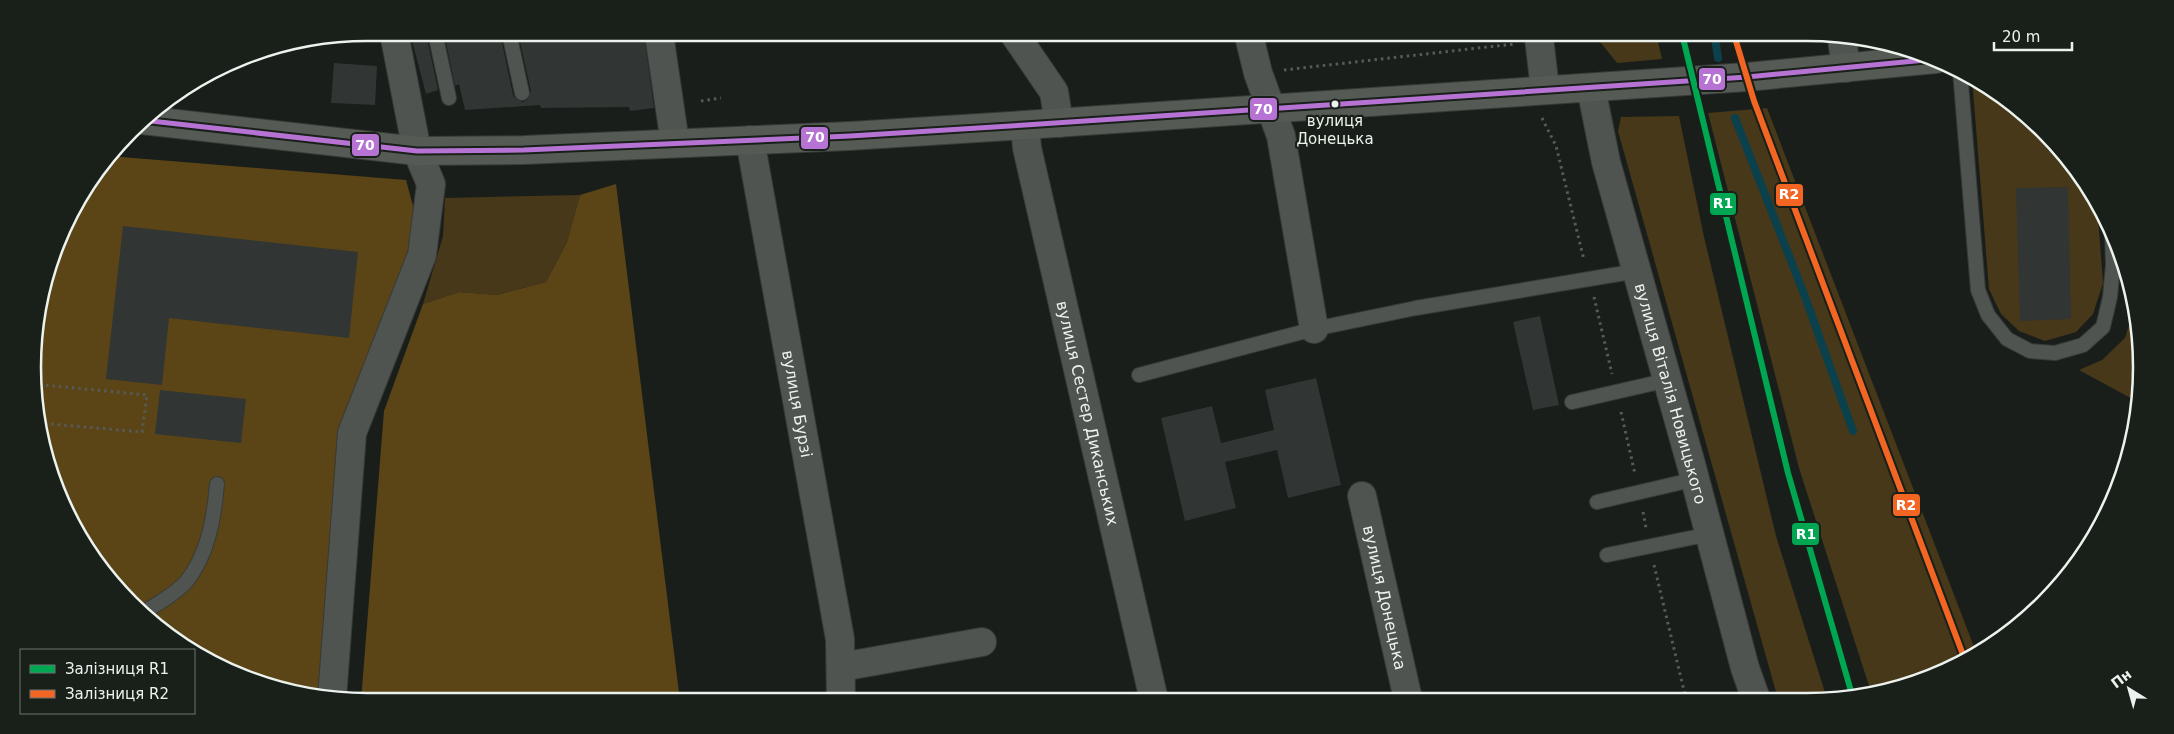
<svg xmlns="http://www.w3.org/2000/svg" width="2174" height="734" font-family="'DejaVu Sans',sans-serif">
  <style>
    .green { fill: #47381a }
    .forest { fill: #5b4517 }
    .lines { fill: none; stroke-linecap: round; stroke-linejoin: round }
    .stream { stroke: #0b404d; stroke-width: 8 }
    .building { fill: #313533 }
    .service-casing { stroke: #373a37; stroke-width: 16 }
    .minor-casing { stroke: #373a37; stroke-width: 30 }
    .tertiary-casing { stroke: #373a37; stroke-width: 30 }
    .secondary-casing { stroke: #373a37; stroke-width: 30 }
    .path { stroke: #575a57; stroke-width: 3; stroke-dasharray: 2.5 4; stroke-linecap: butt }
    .service { stroke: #505451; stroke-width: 14 }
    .minor { stroke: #505451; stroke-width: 28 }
    .tertiary { stroke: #505451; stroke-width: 28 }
    .secondary { stroke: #565a54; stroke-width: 28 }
    .bus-1-casing { stroke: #182019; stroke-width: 9 }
    .bus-1 { stroke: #b673d3; stroke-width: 5 }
    .rail-1-casing { stroke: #182019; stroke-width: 10 }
    .rail-2-casing { stroke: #182019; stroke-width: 10 }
    .rail-1 { stroke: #00a651; stroke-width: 6 }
    .rail-2 { stroke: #f26522; stroke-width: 6 }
    .bus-dot { fill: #ecf2ed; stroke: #182019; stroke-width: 2 }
    .labels { text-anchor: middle; stroke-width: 4.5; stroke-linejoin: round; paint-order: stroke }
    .bus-label { font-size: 15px; fill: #ecf2ed; stroke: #182019 }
    .street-label { font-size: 16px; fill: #ecf2ed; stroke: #182019 }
    .rim { fill: none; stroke: #ecf2ed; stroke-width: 2.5 }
    .line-badge { stroke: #182019; stroke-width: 2 }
    .badge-label { font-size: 14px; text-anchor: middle; font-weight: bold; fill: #fff }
  </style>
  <rect width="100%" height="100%" fill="#1a1e1a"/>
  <path class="green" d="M1597,38h60l5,21 -45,4z
    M1972,78l21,11 51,42 41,50 12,23 6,79 -10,31 -17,18 -31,9 -26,-10 -18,-17 -12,-25z
    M1767,108l209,544 -21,15 -84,25 -72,-224 -91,-355z
    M1679,116l25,121 72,299 51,163h-49l-160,-568 3,-14z
    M580,195l-13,47 -21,40 -49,13 -38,-3 -36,12 20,-68 2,-38z
    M2135,305l6,62 -3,35 -59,-32 23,-10 23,-22z"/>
  <path class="forest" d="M109,156l297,24 7,26 -2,58 -31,70 -57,363 -22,-2 -62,-19 -58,-31 -50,-41 -42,-51 -45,-100 -11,-64 2,-65 32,-105 34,-55z
    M616,184l64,517h-319l23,-290 39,-107 36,-12 38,3 49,-13 21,-40 13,-47z"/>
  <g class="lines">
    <path class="stream" d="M1715,38l3,20
      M1735,118l69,176 49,137"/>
  </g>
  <path class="building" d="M410,33h16l12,57 -12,4z
    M444,33h56l13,62 3,4 7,3 5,-3 3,-8 -13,-58 126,1 10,74 -24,3 -1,-4 -88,1 -1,-3 -75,5 -6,-26 -4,2z
    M334,63l43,3 -2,39 -44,-2z
    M2068,187l3,132 -51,2 -4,-133z
    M123,226l235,26 -9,86 -180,-20 -7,67 -56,-6z
    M1540,316l19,89 -26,5 -20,-88z
    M1316,378l25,107 -53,13 -11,-48 -52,12 11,46 -51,13 -24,-103 51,-12 9,37 53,-13 -9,-40z
    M160,390l86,9 -5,44 -86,-9z"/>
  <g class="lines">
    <defs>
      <path id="service" d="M435,33l14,65
        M509,33l13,60
        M1960,71l18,219 10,25 19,24 23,12 25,2 28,-8 20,-18 7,-30 3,-32 -1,-34
        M1139,375l175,-46 102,-21 221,-37
        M1572,402l96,-22
        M1597,502l99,-23
        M1607,555l103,-21
        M142,613c13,-7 35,-21 44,-31 22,-27 28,-64 31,-98"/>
      <g id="minor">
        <path d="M659,34l16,109"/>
        <path d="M1015,35l39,57 5,31"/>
        <path d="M1249,36l9,37 23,63 33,193"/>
        <path d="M1539,38l6,51"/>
        <path id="s1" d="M1591,88l15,74 85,302 54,204 11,31"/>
        <path id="s2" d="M1025,125l2,23 127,552"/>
        <path id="s3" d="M750,140l90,499 1,62"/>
        <path id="s4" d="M1362,496l46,203"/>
        <path d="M841,667l141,-25"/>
        <path d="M332,698l20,-265 70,-178 9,-71 -14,-33 -23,-118"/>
      </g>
      <path id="tertiary" d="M1842,39l4,29"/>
      <path id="secondary" d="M142,120l275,31 107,-1 326,-14 175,-11 722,-48 189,-18"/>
    </defs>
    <use href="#service" class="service-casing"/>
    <use href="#minor" class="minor-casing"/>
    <use href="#tertiary" class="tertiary-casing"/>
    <use href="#secondary" class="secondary-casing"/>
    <path class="path" d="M1284,70l230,-26
      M701,101l20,-3
      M1542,118l14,28 28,114
      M1594,297l18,77
      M2128,310l9,16
      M33,384l114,11 -5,37 -103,-9
      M1621,412l14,62
      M1643,512l3,16
      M1654,565l32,134"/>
    <use href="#service" class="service"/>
    <use href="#minor" class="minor"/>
    <use href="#tertiary" class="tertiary"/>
    <use href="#secondary" class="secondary"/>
    <defs>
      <path id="bus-1" d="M142,120l275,31 107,-1 326,-14 175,-11 722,-48 189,-18"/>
    </defs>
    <use href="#bus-1" class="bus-1-casing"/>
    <use href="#bus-1" class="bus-1"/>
    <defs>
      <path id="rail-1" d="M1683,38l105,435 65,225"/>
      <path id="rail-2" d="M1735,38l19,63 211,559"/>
    </defs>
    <use href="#rail-1" class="rail-1-casing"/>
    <use href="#rail-2" class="rail-2-casing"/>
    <use href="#rail-1" class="rail-1"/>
    <use href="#rail-2" class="rail-2"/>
  </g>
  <circle class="bus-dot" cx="1335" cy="104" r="4.5"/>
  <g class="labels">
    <g class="bus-label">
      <text x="1335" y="126">вулиця<tspan x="1335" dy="18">Донецька</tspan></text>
    </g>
    <g class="street-label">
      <text dy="6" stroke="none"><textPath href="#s1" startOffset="316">вулиця Віталія Новицького</textPath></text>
      <text dy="6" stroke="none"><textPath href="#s3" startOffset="268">вулиця Бурзі</textPath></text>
      <text dy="6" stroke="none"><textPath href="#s2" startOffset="295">вулиця Сестер Диканських</textPath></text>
      <text dy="6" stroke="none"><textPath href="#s4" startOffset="104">вулиця Донецька</textPath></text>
    </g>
  </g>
  <path d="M0 0H2174V734H0ZM367 41H1807A326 326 0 0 1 2133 367V367A326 326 0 0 1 1807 693H367A326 326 0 0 1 41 367V367A326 326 0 0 1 367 41Z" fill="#182019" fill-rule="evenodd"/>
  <path class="rim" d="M367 41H1807A326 326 0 0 1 2133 367V367A326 326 0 0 1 1807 693H367A326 326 0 0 1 41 367V367A326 326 0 0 1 367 41Z"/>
  <g class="line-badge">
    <rect x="1698" y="67" width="28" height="24" rx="5" fill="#b673d3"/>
    <rect x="1249" y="97" width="29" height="24" rx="5" fill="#b673d3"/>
    <rect x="800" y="126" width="29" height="24" rx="5" fill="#b673d3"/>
    <rect x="351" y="133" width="29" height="24" rx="5" fill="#b673d3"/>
    <rect x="1775" y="183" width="29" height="24" rx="5" fill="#f26522"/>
    <rect x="1709" y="192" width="28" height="24" rx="5" fill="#00a651"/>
    <rect x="1892" y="493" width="29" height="24" rx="5" fill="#f26522"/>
    <rect x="1791" y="522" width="29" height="24" rx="5" fill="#00a651"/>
  </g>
  <g class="badge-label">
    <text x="1712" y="84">70</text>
    <text x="1263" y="114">70</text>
    <text x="815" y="142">70</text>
    <text x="365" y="150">70</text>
    <text x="1789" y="199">R2</text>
    <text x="1723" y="208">R1</text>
    <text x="1906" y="510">R2</text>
    <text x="1806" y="539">R1</text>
  </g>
  <rect x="20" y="649" width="175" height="65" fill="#182019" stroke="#6d746e"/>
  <rect x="30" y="665" width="25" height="8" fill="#00a651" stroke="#6d746e"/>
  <text x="65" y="674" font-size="15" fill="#ecf2ed">Залізниця R1</text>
  <rect x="30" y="690" width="25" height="8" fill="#f26522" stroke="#6d746e"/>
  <text x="65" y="699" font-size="15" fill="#ecf2ed">Залізниця R2</text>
  <g transform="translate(2129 689) rotate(323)" stroke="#182019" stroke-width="4" paint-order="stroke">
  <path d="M0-4L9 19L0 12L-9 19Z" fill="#ecf2ed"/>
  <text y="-8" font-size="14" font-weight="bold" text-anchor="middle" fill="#ecf2ed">Пн</text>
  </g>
  <path d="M1994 42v8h78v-8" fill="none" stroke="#ecf2ed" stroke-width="2.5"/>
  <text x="2002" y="42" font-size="15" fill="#ecf2ed" stroke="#182019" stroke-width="4" paint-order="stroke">20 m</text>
</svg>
